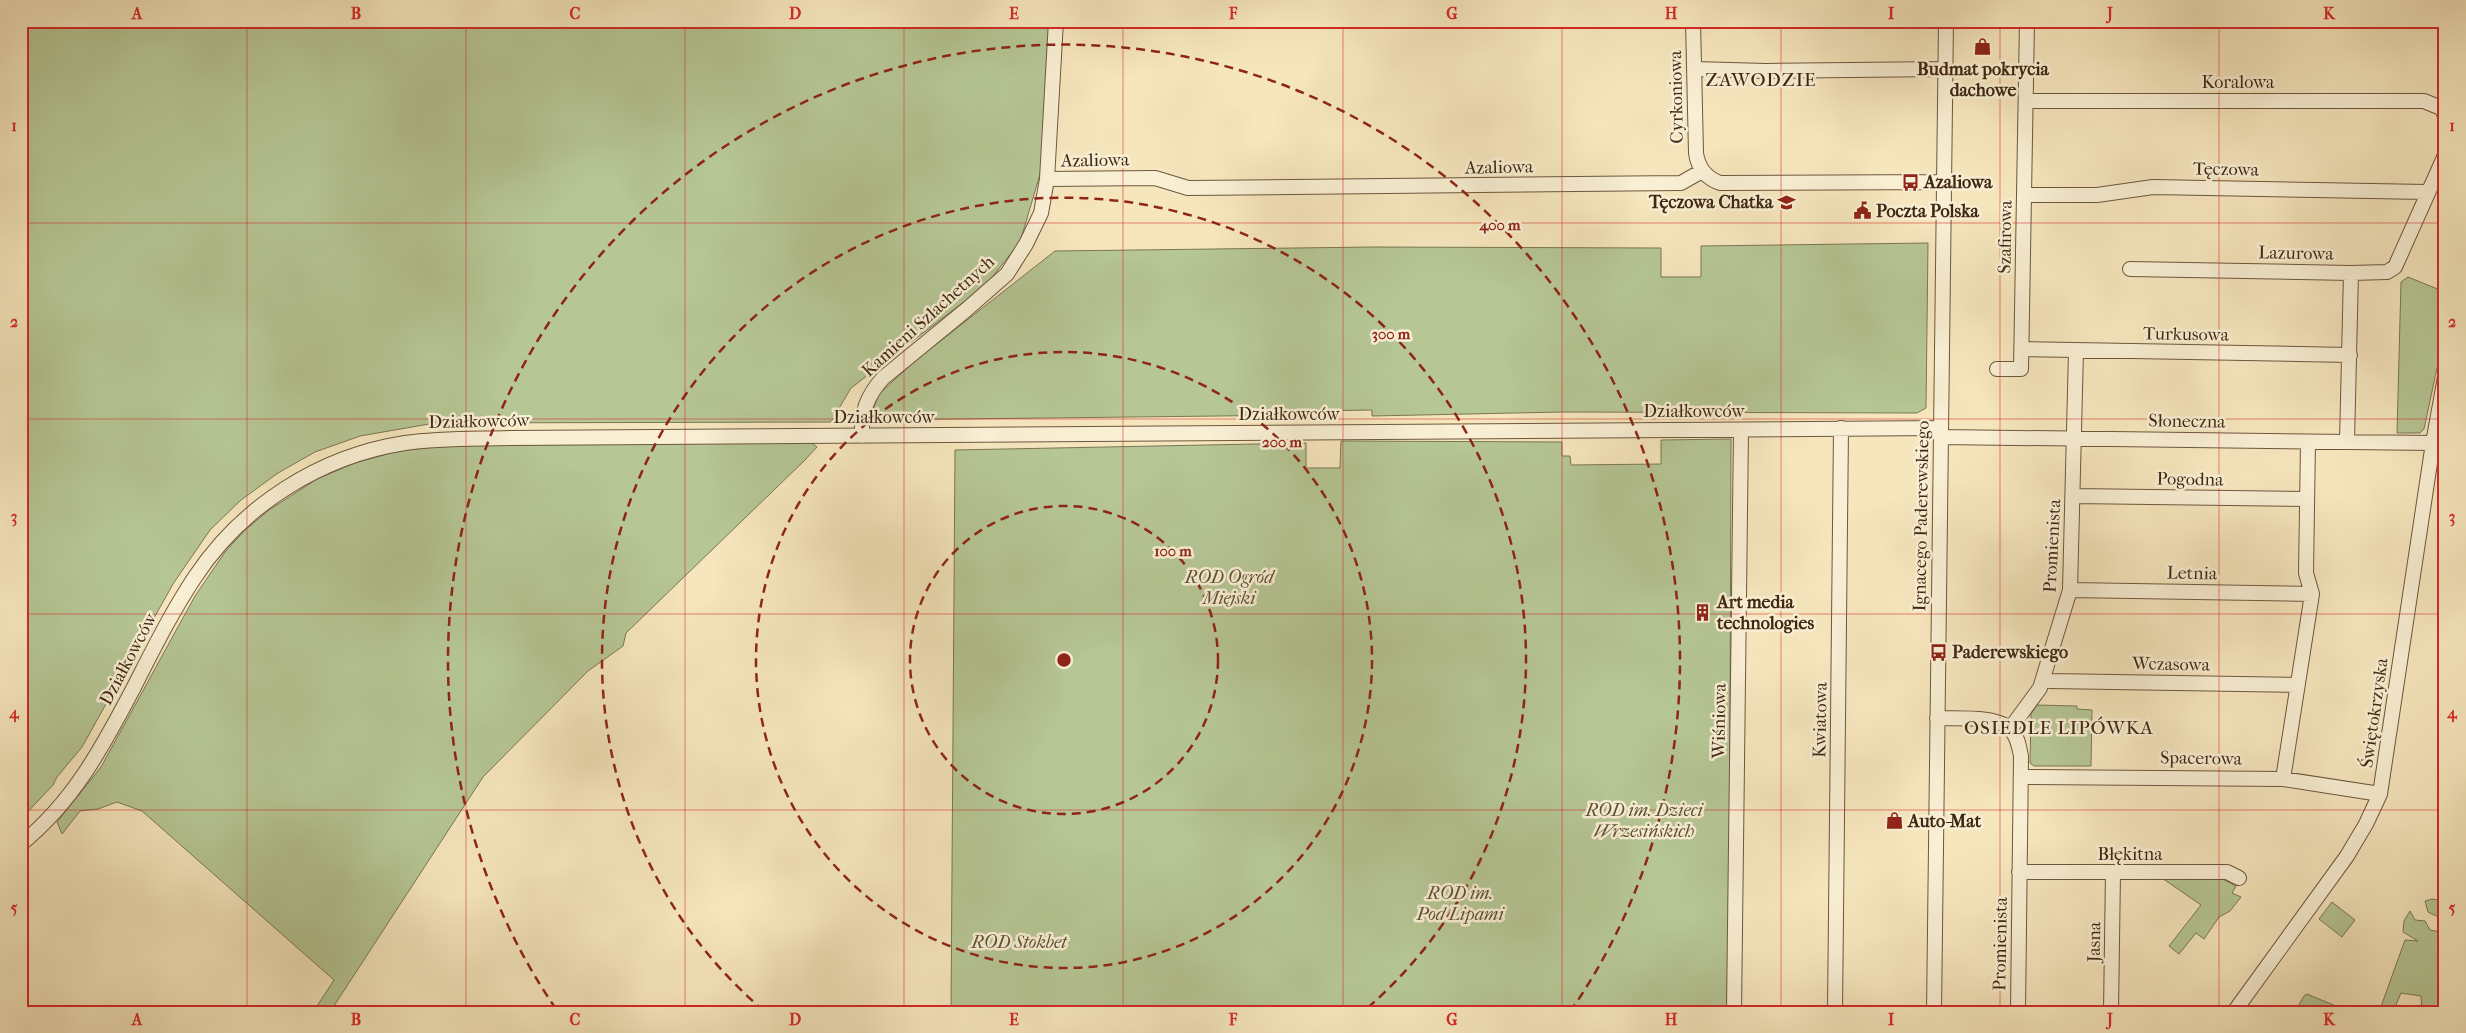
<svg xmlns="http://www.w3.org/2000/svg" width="2466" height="1033" font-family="'IM FELL French Canon',serif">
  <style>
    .green { fill: #b6c695; stroke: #7a7654 }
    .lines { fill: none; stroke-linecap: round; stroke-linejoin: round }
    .minor-casing { stroke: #6d573e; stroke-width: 16 }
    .minor { stroke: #f9efd4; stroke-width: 14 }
    .grid { fill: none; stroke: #d62828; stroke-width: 1; stroke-opacity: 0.55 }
    .ring { fill: none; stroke: #8f2418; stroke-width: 2.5; stroke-dasharray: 9 6 }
    .labels { text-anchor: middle; stroke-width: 5; stroke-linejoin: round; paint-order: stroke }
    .poi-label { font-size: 18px; font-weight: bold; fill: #3f2713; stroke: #f9efd4; text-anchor: start }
    .street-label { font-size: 18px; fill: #3f2713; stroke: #f9efd4 }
    .park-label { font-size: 18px; font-style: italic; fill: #5d4f34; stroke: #f9efd4 }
    .neighbourhood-label { font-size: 19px; letter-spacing: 1px; fill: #3f2713; stroke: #f9efd4 }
    .centre { fill: #8f2418; stroke: #f9efd4; stroke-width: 2.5 }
    .ring-label { font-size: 15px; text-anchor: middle; font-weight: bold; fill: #8f2418; stroke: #f9efd4; stroke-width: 5; stroke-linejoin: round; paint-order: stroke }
    .neatline { fill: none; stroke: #d62828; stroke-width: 2 }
    .grid-label { font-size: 16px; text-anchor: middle; font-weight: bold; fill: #d62828 }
  </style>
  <rect width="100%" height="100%" fill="#f6e6bd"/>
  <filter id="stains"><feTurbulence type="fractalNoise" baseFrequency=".004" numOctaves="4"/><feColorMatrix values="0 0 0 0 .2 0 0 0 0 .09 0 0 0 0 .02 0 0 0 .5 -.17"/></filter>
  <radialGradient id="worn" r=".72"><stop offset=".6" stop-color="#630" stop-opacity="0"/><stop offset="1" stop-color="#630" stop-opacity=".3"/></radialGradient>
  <path class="green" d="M21,21h1029l-9,150 -21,71 -34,43 -135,103 -20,34 -396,1 -75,13 -45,16 -37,21 -37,27 -31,30 -37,54 -91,163 -25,30 -4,8 -32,34z
    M1928,243l-2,165 -9,5 -354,-1 -191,4v-6l-58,1 -8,4 -437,5 10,-26 36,-33 140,-110 319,-4 287,1v29h40v-31z
    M2408,277l37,15v56l-8,20 -13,61 -4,4h-23l4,-151z
    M1731,439l-2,573h-778l4,-562 351,-7v25h34l1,-27 221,1v14h8l1,9 90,-1v-24z
    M809,441l8,6 -13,14 -178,172 -3,13 -35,25 -105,106 -153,235h-17l21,-32 -192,-169 -25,-9 -19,7 -18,2 -18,23 -5,-12 44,-55 94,-171 30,-44 20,-22 24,-20 48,-31 38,-16 43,-12 47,-5z
    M2037,705l40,1v3l15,1 -1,56h-57l-4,-3 1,-49z
    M2219,877l17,9 -4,7 9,4 -11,14 -11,6 -15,22 -8,-6 -17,21 -10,-8 32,-41 -39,-27 53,1z
    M2432,899l11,2 2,19 -17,-8 -3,-11z
    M2332,902l23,18 -13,17 -23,-18z
    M2410,911l5,9 10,1 5,9 15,3v79h-2l-3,-18 1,18h-19l-1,-16 -20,-3 -6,14 18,5h-34l26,-72 13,1 -15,-9 1,-11z
    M2307,994l36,15 3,3h-51l9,-16z"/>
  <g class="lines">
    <defs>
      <path id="minor" d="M1693,21l3,132c2,15 10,25 24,30l225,-1
        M1694,69l72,2 180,-2
        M2026,101h398l17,7 4,7
        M1047,179l108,-1 33,10 493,-5 21,-12
        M2025,195h72l56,-8 274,5
        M2130,269l221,4 -4,169
        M2351,273l36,-1 8,-5 50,-112
        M2022,349l328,6
        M1997,369h24l6,-348
        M862,436c-1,-24 5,-40 21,-58l83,-68 41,-36 19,-30 15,-31 6,-34 9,-158
        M1941,437l492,6
        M2073,496l234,3
        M2070,590l242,4
        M2044,679l6,2 247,4
        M1937,718c19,1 61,-3 74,12 7,7 8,17 10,26l-3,256
        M2010,729l30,-41 30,-98 6,-239
        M2021,777l262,2 97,15
        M2283,779l29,-185 -6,-21 2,-131
        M21,844c52,-42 81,-96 112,-155 19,-37 38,-76 62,-112 47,-71 125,-121 210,-134 35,-5 70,-4 105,-5l1431,-10
        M2019,872h208l12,6
        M1734,1012l7,-582
        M1835,1012l6,-584
        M1934,1012l12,-991
        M2111,1012l2,-140
        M2234,1012l113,-156 19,-32 14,-30 53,-351 12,-66"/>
    </defs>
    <use href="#minor" class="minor-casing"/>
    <use href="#minor" class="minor"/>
  </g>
  <path class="grid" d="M247,21v991M466,21v991M685,21v991M904,21v991M1123,21v991M1343,21v991M1562,21v991M1781,21v991M2000,21v991M2219,21v991M21,223h2424M21,419h2424M21,614h2424M21,810h2424"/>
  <g class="ring">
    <circle cx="1064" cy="660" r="154"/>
    <circle cx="1064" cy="660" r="308"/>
    <path d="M764 1011A462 462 0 1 1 1364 1011"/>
    <path d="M556 1009A616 616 0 1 1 1572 1009"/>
  </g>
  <defs>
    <symbol id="shop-bare" viewBox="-9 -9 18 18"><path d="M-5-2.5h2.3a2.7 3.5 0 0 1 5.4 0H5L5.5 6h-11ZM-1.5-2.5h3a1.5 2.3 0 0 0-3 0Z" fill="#8f2418" stroke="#f9efd4" stroke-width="2.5" paint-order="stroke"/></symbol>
    <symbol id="bus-bare" viewBox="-9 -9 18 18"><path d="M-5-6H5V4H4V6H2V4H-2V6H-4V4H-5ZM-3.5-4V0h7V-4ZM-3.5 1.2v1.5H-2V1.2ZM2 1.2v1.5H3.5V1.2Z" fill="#8f2418" stroke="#f9efd4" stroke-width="2.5" paint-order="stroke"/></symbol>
    <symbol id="school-bare" viewBox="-9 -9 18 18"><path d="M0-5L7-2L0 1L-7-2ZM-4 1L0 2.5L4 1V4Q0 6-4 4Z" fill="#8f2418" stroke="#f9efd4" stroke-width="2.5" paint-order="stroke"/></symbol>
    <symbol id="civic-bare" viewBox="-9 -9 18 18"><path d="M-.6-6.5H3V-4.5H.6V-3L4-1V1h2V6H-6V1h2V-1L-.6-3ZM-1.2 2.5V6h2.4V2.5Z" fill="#8f2418" stroke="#f9efd4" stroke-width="2.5" paint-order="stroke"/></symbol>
    <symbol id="building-bare" viewBox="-9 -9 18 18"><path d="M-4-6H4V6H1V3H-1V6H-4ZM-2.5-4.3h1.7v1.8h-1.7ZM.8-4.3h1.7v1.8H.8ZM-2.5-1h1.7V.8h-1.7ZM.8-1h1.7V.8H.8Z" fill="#8f2418" stroke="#f9efd4" stroke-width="2.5" paint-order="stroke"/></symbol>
  </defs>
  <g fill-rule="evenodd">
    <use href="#shop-bare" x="1970" y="34" width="25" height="25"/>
    <use href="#bus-bare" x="1898" y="170" width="25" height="25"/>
    <use href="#school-bare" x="1774" y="190" width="25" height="25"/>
    <use href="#civic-bare" x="1850" y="198" width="25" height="25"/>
    <use href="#building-bare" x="1690" y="600" width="25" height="25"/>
    <use href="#bus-bare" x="1926" y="640" width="25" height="25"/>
    <use href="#shop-bare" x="1882" y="808" width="25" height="25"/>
  </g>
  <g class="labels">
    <g class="poi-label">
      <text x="1983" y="75" text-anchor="middle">Budmat pokrycia<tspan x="1983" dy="21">dachowe</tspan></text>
      <text x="1924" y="188">Azaliowa</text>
      <text x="1773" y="208" text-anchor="end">Tęczowa Chatka</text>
      <text x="1876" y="217">Poczta Polska</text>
      <text x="1717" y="608">Art media<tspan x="1717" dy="21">technologies</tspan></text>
      <text x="1952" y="658">Paderewskiego</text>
      <text x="1908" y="827">Auto-Mat</text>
    </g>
    <g class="street-label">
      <text x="2238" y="88">Koralowa</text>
      <text transform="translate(1676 97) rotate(-91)" y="6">Cyrkoniowa</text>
      <text transform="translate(1095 160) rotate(-1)" y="6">Azaliowa</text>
      <text transform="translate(1499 167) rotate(-1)" y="6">Azaliowa</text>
      <text transform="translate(2226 169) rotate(1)" y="6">Tęczowa</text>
      <text transform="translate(2005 237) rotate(-89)" y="6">Szafirowa</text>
      <text transform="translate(2296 253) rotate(1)" y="6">Lazurowa</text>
      <text transform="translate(928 316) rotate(-42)" y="6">Kamieni Szlachetnych</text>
      <text transform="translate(2186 334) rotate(1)" y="6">Turkusowa</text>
      <text x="1694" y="417">Działkowców</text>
      <text x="1289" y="420">Działkowców</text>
      <text x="884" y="423">Działkowców</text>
      <text transform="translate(479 421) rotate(-1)" y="6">Działkowców</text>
      <text transform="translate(2187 421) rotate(1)" y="6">Słoneczna</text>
      <text transform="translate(2190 479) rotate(1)" y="6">Pogodna</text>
      <text transform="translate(1921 516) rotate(-89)" y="6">Ignacego Paderewskiego</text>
      <text transform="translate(2052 546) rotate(-87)" y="6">Promienista</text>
      <text transform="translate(2192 573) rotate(1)" y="6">Letnia</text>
      <text transform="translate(128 659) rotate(-62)" y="6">Działkowców</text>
      <text transform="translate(2171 664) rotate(1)" y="6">Wczasowa</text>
      <text transform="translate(2374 713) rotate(-82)" y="6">Świętokrzyska</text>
      <text transform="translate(1820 720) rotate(-89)" y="6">Kwiatowa</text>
      <text transform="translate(1719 721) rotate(-89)" y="6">Wiśniowa</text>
      <text transform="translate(2201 758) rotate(1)" y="6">Spacerowa</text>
      <text x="2130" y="860">Błękitna</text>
      <text transform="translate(2094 942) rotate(-89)" y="6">Jasna</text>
      <text transform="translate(2000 944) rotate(-89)" y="6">Promienista</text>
    </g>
    <g class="park-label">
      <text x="1229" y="583">ROD Ogród<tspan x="1229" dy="21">Miejski</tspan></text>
      <text x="1644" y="816">ROD im. Dzieci<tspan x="1644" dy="21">Wrzesińskich</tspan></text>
      <text x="1460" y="899">ROD im.<tspan x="1460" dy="21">Pod Lipami</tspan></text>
      <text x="1019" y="948">ROD Stokbet</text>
    </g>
    <g class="neighbourhood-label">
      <text x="1761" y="86">ZAWODZIE</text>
      <text x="2059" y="734">OSIEDLE LIPÓWKA</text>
    </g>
  </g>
  <circle cx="1064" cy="660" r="8" class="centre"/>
  <g class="ring-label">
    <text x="1500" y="230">400 m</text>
    <text x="1391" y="339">300 m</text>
    <text x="1282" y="447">200 m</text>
    <text x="1173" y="556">100 m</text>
  </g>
  <rect width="2466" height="1033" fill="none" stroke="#f6e6bd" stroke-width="55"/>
  <rect x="28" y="28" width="2410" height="978" class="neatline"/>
  <g class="grid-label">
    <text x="137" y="19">A</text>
    <text x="356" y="19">B</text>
    <text x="575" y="19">C</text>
    <text x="795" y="19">D</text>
    <text x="1014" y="19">E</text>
    <text x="1233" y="19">F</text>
    <text x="1452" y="19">G</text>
    <text x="1671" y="19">H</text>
    <text x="1891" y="19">I</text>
    <text x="2110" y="19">J</text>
    <text x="2329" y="19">K</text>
    <text x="14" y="131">1</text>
    <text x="2452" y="131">1</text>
    <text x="14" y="327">2</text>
    <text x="2452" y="327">2</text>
    <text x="14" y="522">3</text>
    <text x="2452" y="522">3</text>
    <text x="14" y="718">4</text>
    <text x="2452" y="718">4</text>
    <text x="14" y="913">5</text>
    <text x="2452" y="913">5</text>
    <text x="137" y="1025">A</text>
    <text x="356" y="1025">B</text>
    <text x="575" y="1025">C</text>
    <text x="795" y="1025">D</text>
    <text x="1014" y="1025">E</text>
    <text x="1233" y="1025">F</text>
    <text x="1452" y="1025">G</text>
    <text x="1671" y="1025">H</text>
    <text x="1891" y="1025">I</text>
    <text x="2110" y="1025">J</text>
    <text x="2329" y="1025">K</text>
  </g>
  <rect width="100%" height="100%" filter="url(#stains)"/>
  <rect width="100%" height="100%" fill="url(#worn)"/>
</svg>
